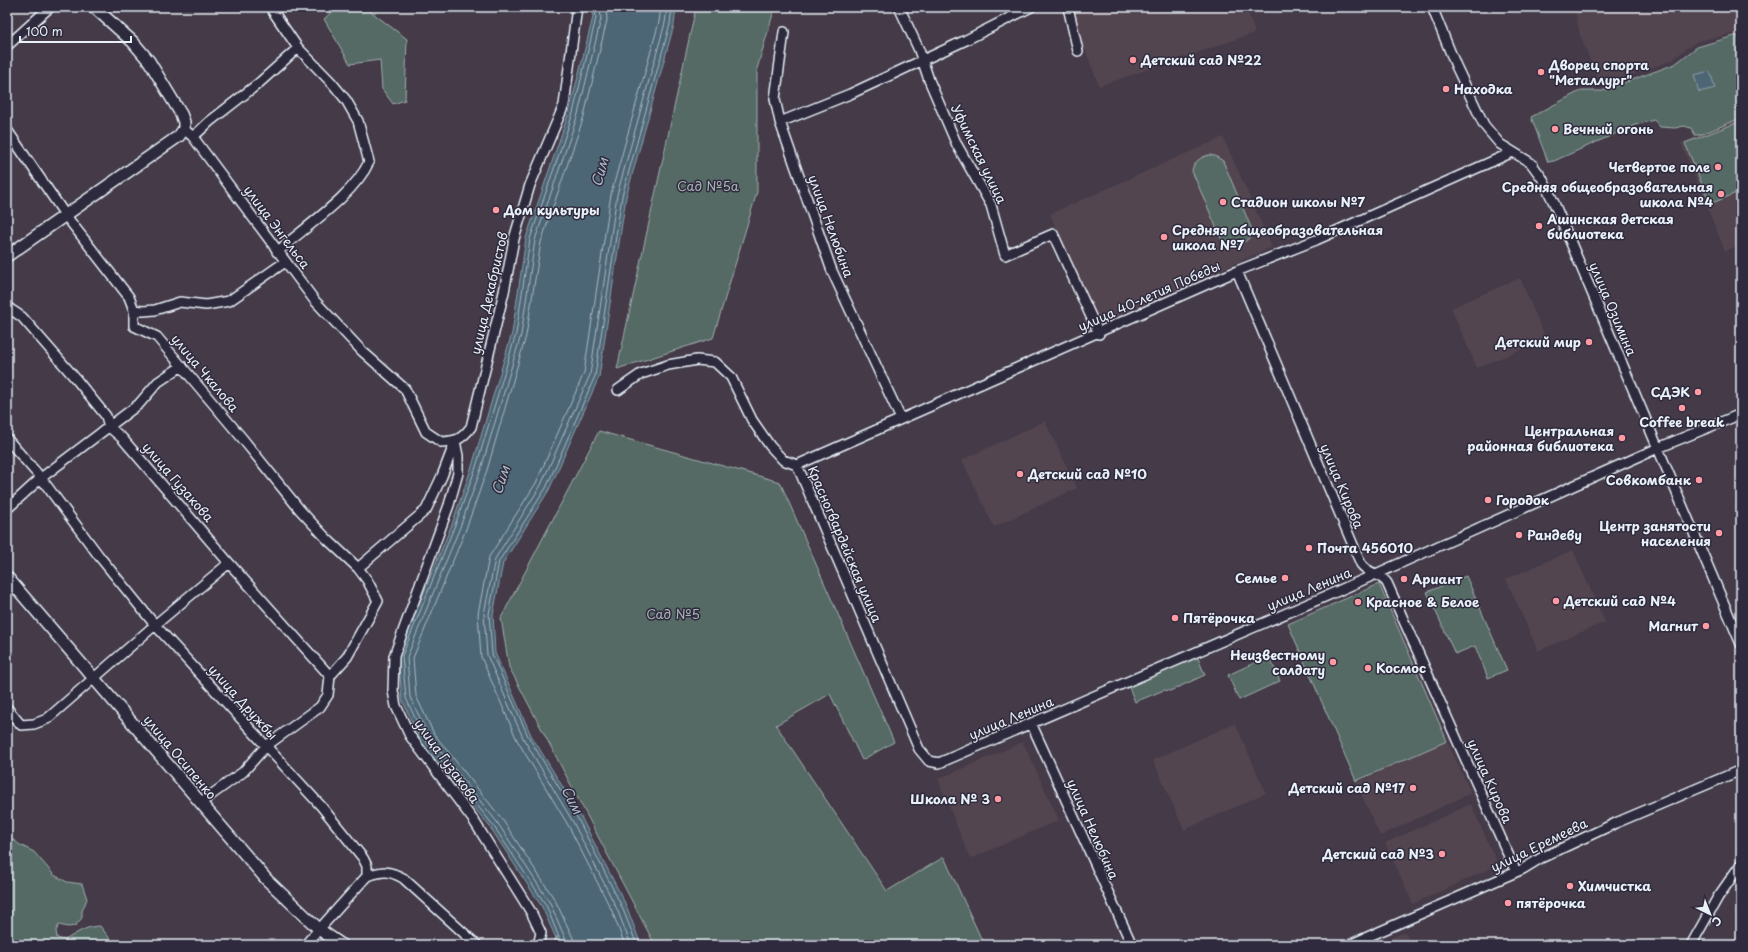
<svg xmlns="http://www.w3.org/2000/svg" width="1748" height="952" font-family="'Playpen Sans',sans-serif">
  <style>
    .built { fill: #524550 }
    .green { fill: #576b65; stroke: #a0aeae }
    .water { fill: #4d6675; stroke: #8b9ea9 }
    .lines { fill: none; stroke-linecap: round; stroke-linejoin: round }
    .shore { stroke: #aab9c4; stroke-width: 1 }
    .stream { stroke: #8b9ea9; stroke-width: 2 }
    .minor-casing { stroke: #e8f1f8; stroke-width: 12 }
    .major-casing { stroke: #e8f1f8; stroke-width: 14 }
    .minor { stroke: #2f2a3d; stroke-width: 9 }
    .major { stroke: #2f2a3d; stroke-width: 11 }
    .poi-dot { fill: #ff9aa2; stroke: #2f2a3d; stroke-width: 1.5 }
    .labels { text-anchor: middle; stroke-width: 3; stroke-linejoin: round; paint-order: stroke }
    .poi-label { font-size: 13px; font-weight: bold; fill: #e8f1f8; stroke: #2f2a3d; text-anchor: start }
    .street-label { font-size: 13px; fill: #e8f1f8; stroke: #2f2a3d }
    .park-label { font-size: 13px; fill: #a7b5b6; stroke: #2f2a3d }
    .water-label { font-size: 14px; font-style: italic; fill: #aab9c4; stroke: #2f2a3d }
  </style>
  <rect width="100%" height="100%" fill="#443a48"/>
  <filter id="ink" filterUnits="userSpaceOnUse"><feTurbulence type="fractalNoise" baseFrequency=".025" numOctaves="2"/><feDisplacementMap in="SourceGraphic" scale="8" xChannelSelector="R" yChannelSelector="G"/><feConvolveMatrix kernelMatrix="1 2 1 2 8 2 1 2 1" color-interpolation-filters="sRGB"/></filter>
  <g filter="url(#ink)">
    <path class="built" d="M1069,7h177l9,26 -156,53z
      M1574,7h167v25l-43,9 -14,9 -11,10 -69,25 -8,-10 -16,-40z
      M1741,118v127l-16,6 -44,-108z
      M1223,137l49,110 -174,77 -48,-110z
      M1520,278l26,61 -69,29 -26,-60z
      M1045,421l32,67 -83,39 -32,-67z
      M1573,550l32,72 -67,29 -32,-72z
      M1235,723l31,70 -82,37 -31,-70z
      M1447,741l24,52 -91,43 -24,-53z
      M1023,742l36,78 -89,39 -32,-80z
      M1471,804l27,61 -85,39 -28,-61z
      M1405,932l6,13h-36z"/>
    <path class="green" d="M337,7l29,1 41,31 -2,61 -12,4 -11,-15 -2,-29 -30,4 -26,-45z
      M696,7h79l-18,62v123l-44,146 -96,31z
      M1734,36h7v82l-41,17h-5l-4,-7 -7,-2 -9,2 -15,-1 -6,-7 -19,5 -81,36 -6,1 -17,-45 49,-26h22l73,-27 22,-17z
      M1741,121v70l-31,13 -25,-61z
      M1209,155l6,1 8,5 30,71c-4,11 -19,16 -30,11l-31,-72c1,-9 9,-14 17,-16z
      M599,431l181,51 114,260 -32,18 -32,-66 -54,31 111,166 57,-34 40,88h-329l-146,-278 -8,-49z
      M1466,576l41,94 -19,8 -13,-32 -20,8 -28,-62z
      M1379,584l68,157 -91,40 -68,-157z
      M1197,656l8,19 -35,16 -6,-1 -29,12 -7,-17z
      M1269,656l11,25 -41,19 -11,-25z
      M7,835l13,10 14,7 20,23 13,7 15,2 5,15 -5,12v7l-7,8 -7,1 -9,-2 -3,6 1,7 8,2c12,-7 21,-14 35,-14l15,19h-108z"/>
    <path class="water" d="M591,7h85l-2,18 -48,172 -27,180 -50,113 -46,73 -10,52 2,38 36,82 50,82 45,88 15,40h-82l-17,-38 -52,-80 -69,-85 -19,-43 -4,-44 54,-131 20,-58 40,-133 14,-95 43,-126 24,-95z
      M1710,71l5,17 -16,4 -5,-17z"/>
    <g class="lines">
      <path class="shore" d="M562,945l-16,-40 -53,-80 -68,-85 -19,-42 -4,-42 53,-131 21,-58 40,-133 14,-95 43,-126 23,-95 -1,-11
        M568,945l-18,-42 -53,-81 -68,-85 -19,-40 -3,-40 53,-130 21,-58 40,-134 14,-95 43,-126 23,-95 -1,-12
        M574,945l-1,-7 -18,-38 -53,-81 -68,-85 -18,-38 -3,-38 53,-129 21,-59 39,-134 15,-94 43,-126 23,-96 -1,-13
        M625,945l-13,-34 -44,-86 -51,-85 -36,-83 -3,-43 11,-57 47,-74 48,-110 27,-179 48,-172 2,-15
        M631,945l-14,-36 -44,-87 -50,-84 -36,-83 -3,-41 11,-55 46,-74 49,-110 27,-180 48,-172 2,-16
        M637,945l-15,-38 -44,-88 -50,-83 -36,-82 -3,-40 10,-53 47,-73 49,-112 27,-180 48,-172 2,-17"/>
      <path class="stream" d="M553,945l4,-8"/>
      <defs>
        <path id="minor" d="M270,7l28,41 34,35 14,17 12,21 11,41c-16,34 -64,65 -92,90
          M899,7l20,43 10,30 28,65 34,60 14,50 48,-21 46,100
          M1068,7l10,44
          M1432,7l24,59 28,59 16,19 31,19 11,15 12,25 187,441
          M784,32l-9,67 5,23 52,149 69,148
          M7,46l43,-39
          M780,122l70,-28 116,-54 65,-33
          M184,129l9,8 122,164 47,50 43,38 21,43 15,10c16,-1 20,-2 30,-15l33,-135 10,-53 16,-54 34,-80 13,-98
          M7,130l59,86 63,81 5,13v16l23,11 85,101 58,72 27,29 31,29 9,12 11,21 -31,56 -17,19 -2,19 -8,12 -54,39 -23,26 -43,31
          M193,137l16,-15 50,-39 39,-35
          M1237,271l124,293c7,10 19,9 26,19l129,289
          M7,307l15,10 54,62 30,37 3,11 13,11 107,125 101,113
          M134,310l9,1 12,-1 25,-8 26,3 23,-4 56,-39
          M618,390l23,-16 27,-9 29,-5 18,2 16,15 21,43 18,26 13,14 14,5 122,284 10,12 10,2 399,-172 320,-143 83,-34
          M7,439l34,39 58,78 56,69 166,181 42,52 4,8v10c16,-5 21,-6 36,2l74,67
          M455,441l3,15v17l-9,32 -55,151 -1,35 3,15 14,30 64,85 57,91 10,21 -3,12
          M797,465l440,-194 79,-31 197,-88
          M7,509l34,-31 98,-74 19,-22 24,-16
          M358,568l68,-58 16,-34 13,-34
          M7,708l14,17 13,-1 13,-5 108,-94 74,-62
          M1031,723l101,222
          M305,945l62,-69
          M1349,945l174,-76 18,-11 77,-36 123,-52
          M1691,945l27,-48 23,-33"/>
        <path id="major" d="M7,256l172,-120 5,-7v-7l-3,-8 -32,-53 -16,-19 -39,-35
          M7,577l260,303 53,50 22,15"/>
      </defs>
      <use href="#minor" class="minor-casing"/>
      <use href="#major" class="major-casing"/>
      <use href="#minor" class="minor"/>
      <use href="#major" class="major"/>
    </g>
  </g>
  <g class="poi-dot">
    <circle cx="1133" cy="60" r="4"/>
    <circle cx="1541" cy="72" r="4"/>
    <circle cx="1446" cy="89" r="4"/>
    <circle cx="1555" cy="129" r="4"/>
    <circle cx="1718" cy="167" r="4"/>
    <circle cx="1721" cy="194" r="4"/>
    <circle cx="1223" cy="202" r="4"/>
    <circle cx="496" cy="210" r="4"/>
    <circle cx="1539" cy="226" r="4"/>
    <circle cx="1164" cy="237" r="4"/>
    <circle cx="1589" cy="342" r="4"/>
    <circle cx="1698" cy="392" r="4"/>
    <circle cx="1682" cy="408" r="4"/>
    <circle cx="1622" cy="438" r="4"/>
    <circle cx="1020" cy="474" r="4"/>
    <circle cx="1699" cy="480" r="4"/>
    <circle cx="1488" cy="500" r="4"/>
    <circle cx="1719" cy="533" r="4"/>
    <circle cx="1519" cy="535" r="4"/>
    <circle cx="1309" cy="548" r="4"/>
    <circle cx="1285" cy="578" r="4"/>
    <circle cx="1404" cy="579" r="4"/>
    <circle cx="1556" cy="601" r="4"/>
    <circle cx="1358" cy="602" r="4"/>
    <circle cx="1175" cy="618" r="4"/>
    <circle cx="1706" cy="626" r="4"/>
    <circle cx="1333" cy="662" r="4"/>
    <circle cx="1368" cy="668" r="4"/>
    <circle cx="1413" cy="788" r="4"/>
    <circle cx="998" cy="799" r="4"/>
    <circle cx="1442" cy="854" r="4"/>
    <circle cx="1570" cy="886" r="4"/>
    <circle cx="1508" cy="903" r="4"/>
  </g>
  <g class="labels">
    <g class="poi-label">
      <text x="1141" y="65">Детский сад №22</text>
      <text x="1549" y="70">Дворец спорта<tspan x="1549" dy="15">"Металлург"</tspan></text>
      <text x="1454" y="94">Находка</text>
      <text x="1563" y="134">Вечный огонь</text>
      <text x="1710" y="172" text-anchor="end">Четвертое поле</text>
      <text x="1713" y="192" text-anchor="end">Средняя общеобразовательная<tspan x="1713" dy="15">школа №4</tspan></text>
      <text x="1231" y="207">Стадион школы №7</text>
      <text x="504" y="215">Дом культуры</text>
      <text x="1547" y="224">Ашинская детская<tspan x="1547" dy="15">библиотека</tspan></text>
      <text x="1172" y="235">Средняя общеобразовательная<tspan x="1172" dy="15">школа №7</tspan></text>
      <text x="1581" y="347" text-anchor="end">Детский мир</text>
      <text x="1690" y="397" text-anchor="end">СДЭК</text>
      <text x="1682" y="427" text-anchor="middle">Coffee break</text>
      <text x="1614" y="436" text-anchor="end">Центральная<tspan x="1614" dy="15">районная библиотека</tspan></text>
      <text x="1028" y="479">Детский сад №10</text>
      <text x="1691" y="485" text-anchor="end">Совкомбанк</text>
      <text x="1496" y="505">Городок</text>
      <text x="1711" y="531" text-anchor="end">Центр занятости<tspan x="1711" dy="15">населения</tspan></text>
      <text x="1527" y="540">Рандеву</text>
      <text x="1317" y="553">Почта 456010</text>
      <text x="1277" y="583" text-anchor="end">Семье</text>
      <text x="1412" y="584">Ариант</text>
      <text x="1564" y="606">Детский сад №4</text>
      <text x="1366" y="607">Красное &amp; Белое</text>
      <text x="1183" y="623">Пятёрочка</text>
      <text x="1698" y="631" text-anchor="end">Магнит</text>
      <text x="1325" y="660" text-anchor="end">Неизвестному<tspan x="1325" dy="15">солдату</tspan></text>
      <text x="1376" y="673">Космос</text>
      <text x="1405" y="793" text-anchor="end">Детский сад №17</text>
      <text x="990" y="804" text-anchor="end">Школа № 3</text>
      <text x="1434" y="859" text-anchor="end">Детский сад №3</text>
      <text x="1578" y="891">Химчистка</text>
      <text x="1516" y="908">пятёрочка</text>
    </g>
    <g class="street-label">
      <text transform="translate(979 154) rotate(64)" y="5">Уфимская улица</text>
      <text transform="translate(831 226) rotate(70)" y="5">улица Нелюбина</text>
      <text transform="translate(277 227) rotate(53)" y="5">улица Энгельса</text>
      <text transform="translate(489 293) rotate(-77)" y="5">улица Декабристов</text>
      <text transform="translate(1149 296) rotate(-24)" y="5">улица 40-летия Победы</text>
      <text transform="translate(1613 309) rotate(67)" y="5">улица Озимина</text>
      <text transform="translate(205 373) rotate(50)" y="5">улица Чкалова</text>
      <text transform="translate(178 482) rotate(49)" y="5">улица Гузакова</text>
      <text transform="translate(1342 486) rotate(67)" y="5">улица Кирова</text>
      <text transform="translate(845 544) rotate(67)" y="5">Красногвардейская улица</text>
      <text transform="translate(1309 589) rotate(-23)" y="5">улица Ленина</text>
      <text transform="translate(243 702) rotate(48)" y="5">улица Дружбы</text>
      <text transform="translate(1011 718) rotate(-23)" y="5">улица Ленина</text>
      <text transform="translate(180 757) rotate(50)" y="5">улица Осипенко</text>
      <text transform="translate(447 761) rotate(54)" y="5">улица Гузакова</text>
      <text transform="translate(1490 781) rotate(66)" y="5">улица Кирова</text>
      <text transform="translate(1093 829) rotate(66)" y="5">улица Нелюбина</text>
      <text transform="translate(1539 845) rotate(-26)" y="5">улица Еремеева</text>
    </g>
    <g class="park-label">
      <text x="708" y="191">Сад №5а</text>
      <text x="673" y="619">Сад №5</text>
    </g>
    <g class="water-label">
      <text transform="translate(600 172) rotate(-75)" y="5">Сим</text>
      <text transform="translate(501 480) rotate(-71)" y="5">Сим</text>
      <text transform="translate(572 800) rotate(63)" y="5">Сим</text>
    </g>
  </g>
  <rect width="1748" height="952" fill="none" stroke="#2f2a3d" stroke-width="24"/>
  <rect x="12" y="12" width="1724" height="928" fill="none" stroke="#e8f1f8" stroke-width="1.5" filter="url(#ink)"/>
  <g transform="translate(1710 914) rotate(137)" stroke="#2f2a3d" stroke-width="3" paint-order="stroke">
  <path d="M0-3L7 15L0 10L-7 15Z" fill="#e8f1f8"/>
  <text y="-6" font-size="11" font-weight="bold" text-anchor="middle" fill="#e8f1f8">С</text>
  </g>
  <path d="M20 36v6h111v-6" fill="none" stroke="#e8f1f8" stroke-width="2"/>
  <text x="26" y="36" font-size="12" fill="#e8f1f8" stroke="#2f2a3d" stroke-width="3" paint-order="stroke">100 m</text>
</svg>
